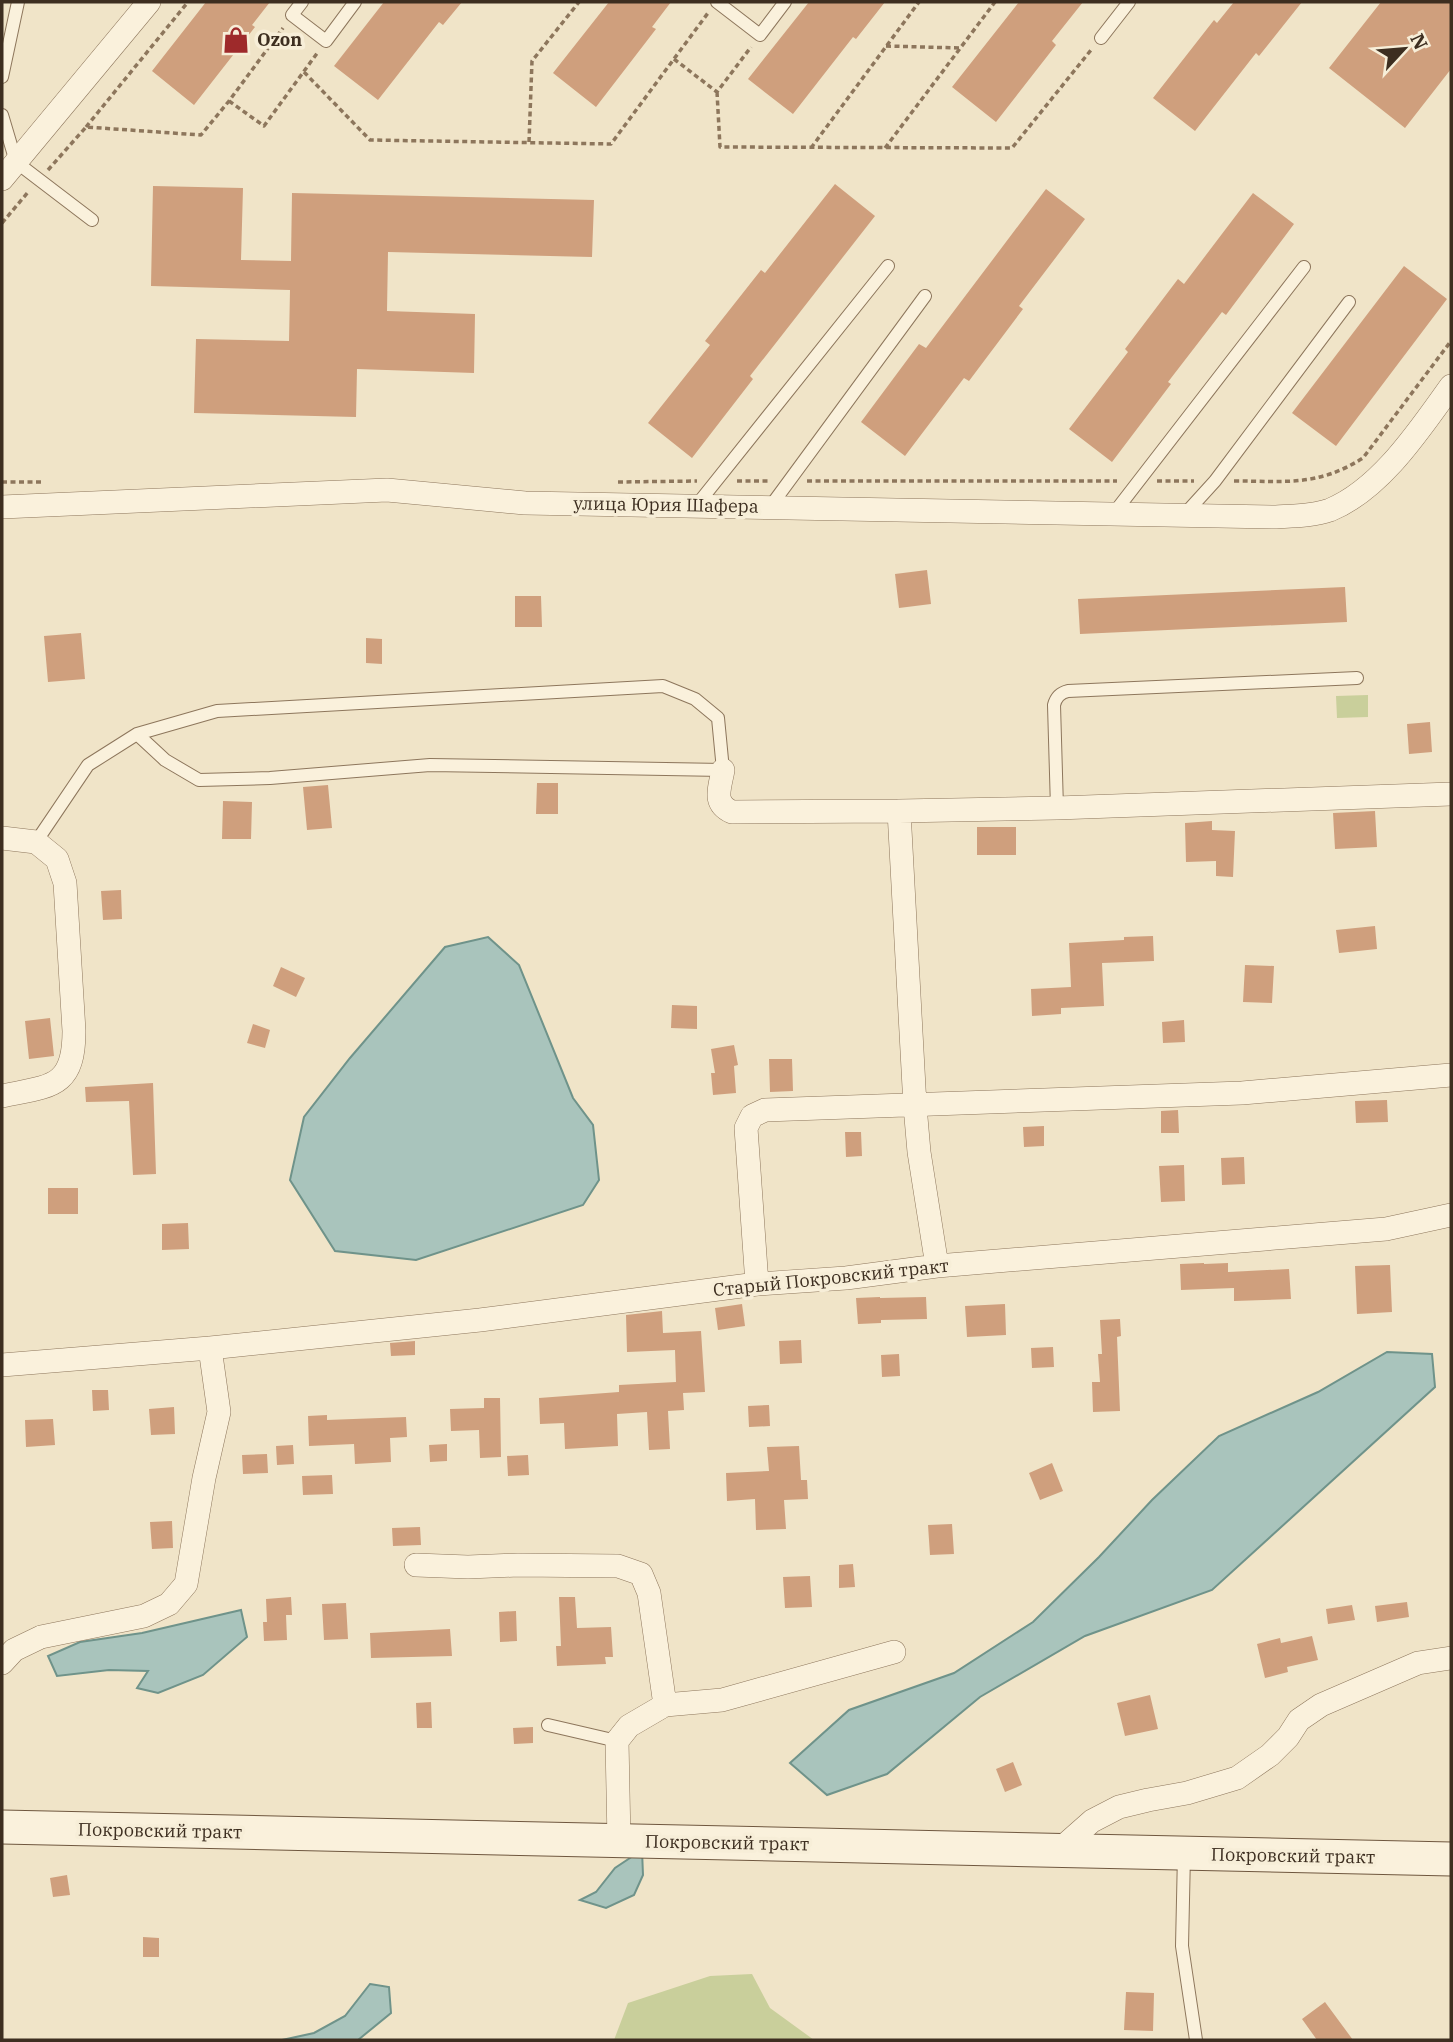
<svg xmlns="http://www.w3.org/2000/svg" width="1453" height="2042" font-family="'IBM Plex Serif',serif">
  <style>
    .green { fill: #c9cf9b }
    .water { fill: #a9c4bc; stroke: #6f938a; stroke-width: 2 }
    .building { fill: #cf9f7d }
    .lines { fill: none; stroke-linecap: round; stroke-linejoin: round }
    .service-casing { stroke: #8d765c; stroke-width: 14 }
    .minor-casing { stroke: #8d765c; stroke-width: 24 }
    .secondary-casing { stroke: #6f573f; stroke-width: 35 }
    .path { stroke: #8d765c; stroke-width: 3.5; stroke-dasharray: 5 3.5; stroke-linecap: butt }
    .service { stroke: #faf1dc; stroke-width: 12 }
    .minor { stroke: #faf1dc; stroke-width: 23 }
    .secondary { stroke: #faf1dc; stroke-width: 33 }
    .labels { text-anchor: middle; stroke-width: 7; stroke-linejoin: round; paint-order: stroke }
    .poi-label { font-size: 18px; font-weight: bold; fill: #3d2e20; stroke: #f7eed8; text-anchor: start }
    .street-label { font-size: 18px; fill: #3d2e20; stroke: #f7eed8 }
  </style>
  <rect width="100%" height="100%" fill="#f0e4c8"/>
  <path class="green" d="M1368,695v22l-31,1 -1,-22z
    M752,1974l18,34 44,32h-200l14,-37 82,-27z"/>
  <path class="water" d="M488,937l31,28 54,133 20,27 6,55 -16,25 -167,55 -81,-9 -45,-71 14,-63 46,-59 95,-111z
    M1387,1352l45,2 3,33 -223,203 -127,46 -105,61 -93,77 -60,21 -37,-32 59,-53 105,-37 79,-51 66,-65 53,-57 67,-64 99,-44z
    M241,1610l6,27 -44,38 -45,18 -21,-5 11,-17 -39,-1 -52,6 -9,-20 32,-14 62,-9z
    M642,1850l1,25 -9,20 -28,13 -26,-8 16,-8 19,-24z
    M370,1984l19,3 2,26 -33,27h-76l32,-7 31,-17z"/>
  <path class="building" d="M206,2h64l-18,23 3,2 -61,78 -42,-34z
    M384,2h78l-19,23 -4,-3 -61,78 -44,-34z
    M609,2h62l-19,25 4,2 -60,78 -43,-34z
    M809,2h76l-29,37 -3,-2 -60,77 -45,-35z
    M1019,2h64l-31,39 4,4 -60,77 -44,-35z
    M1234,2h68l-43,54 -3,-3 -61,78 -42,-33 61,-78 3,3z
    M1381,2h70v67l-46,59 -76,-60z
    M835,184l40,32 -125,160 3,3 -61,79 -44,-35 62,-78 -5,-4 56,-71 4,3z
    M153,186l90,2 -2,72 50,1 1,-68 302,7 -2,57 -204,-5 -1,59 88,3 -1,59 -117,-4 -1,48 -162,-4 2,-74 93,2 1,-51 -139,-4z
    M1046,189l39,30 -66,87 4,3 -54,72 -5,-3 -59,78 -44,-34 58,-78 7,4z
    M1253,193l41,31 -68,91 -4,-3 -54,70 3,2 -59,78 -43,-33 59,-77 -3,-3 53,-70 6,5z
    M1404,266l43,33 -111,147 -44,-33z
    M927,570l4,34 -32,4 -4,-34z
    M1345,587l2,35 -267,12 -2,-35z
    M515,596h26l1,31h-27z
    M81,633l4,46 -37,3 -4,-46z
    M366,638l16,1v25l-16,-1z
    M1430,722l2,30 -23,2 -2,-30z
    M537,783h21v31h-22z
    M328,785l4,43 -25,2 -4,-43z
    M223,801l29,1 -1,37h-29z
    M1375,811l2,36 -42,2 -2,-36z
    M1212,821v9l23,1 -2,46 -17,-1v-15l-30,1 -1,-39z
    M977,827h39v28h-39z
    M121,890l1,29 -19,1 -2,-29z
    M1375,926l2,23 -38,4 -3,-23z
    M1153,936l1,25 -52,2 2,43 -43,2v6l-29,2 -1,-27 40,-2 -2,-44 55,-3v-3z
    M1245,965l29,1 -2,37 -29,-1z
    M281,967l24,11 -9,19 -23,-11z
    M672,1005l25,1v23l-26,-1z
    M50,1018l4,38 -25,3 -4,-38z
    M1184,1020l1,22 -22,1 -1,-21z
    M253,1024l17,6 -5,18 -18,-5z
    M734,1045l4,20 -4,1 2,27 -23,2 -2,-22h4l-4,-24z
    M769,1059h23l1,32 -23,1z
    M153,1083l3,91 -23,1 -4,-74 -43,1 -1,-15z
    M1387,1100l1,22 -32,1 -1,-22z
    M1178,1110l1,23h-18v-22z
    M1044,1126v20l-20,1 -1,-20z
    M845,1132h16l1,24 -16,1z
    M1244,1157l1,27 -23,1 -1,-27z
    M1184,1165l1,36 -24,1 -2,-36z
    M48,1188h30v26h-30z
    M188,1223l1,26 -27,1v-26z
    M1204,1263v1l24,-1v9l61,-3 2,30 -57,2v-13l-53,2 -1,-26z
    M1390,1265l2,47 -35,2 -2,-48z
    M880,1297v1l46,-1 1,22 -46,1v3l-23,1 -2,-26z
    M742,1304l3,22 -27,4 -3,-22z
    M1005,1304l1,31 -39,2 -2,-31z
    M662,1311l1,22 38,-2 2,31 2,30 -22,1 1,17 -16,1 2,38 -21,1 -2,-38 -30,2 1,32 -53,3 -1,-26 -24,1 -1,-26 80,-6v-7l57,-3 -1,-32 -48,2 -1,-37z
    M1120,1319l1,17 -4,1 3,74 -27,1 -1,-30h8l-2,-28h4l-2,-34z
    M801,1340l1,23 -22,1 -1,-23z
    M415,1341v14l-24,1 -1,-13z
    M1053,1347l1,20 -22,1 -1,-20z
    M899,1354l1,22 -18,1 -1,-22z
    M92,1390h16l1,20 -16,1z
    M484,1398h16l1,59 -21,1 -1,-28 -28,1 -1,-22 34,-1z
    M769,1405l1,21 -21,1 -1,-21z
    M174,1407l1,27 -24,1 -2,-26z
    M327,1415v5l79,-3 1,20 -17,1 1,24 -36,2 -1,-20 -45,2 -1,-30z
    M53,1419l2,26 -29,2 -1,-27z
    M447,1444v17l-17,1 -1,-17z
    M293,1445l1,19 -17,1 -1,-19z
    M799,1446l2,34h6l1,19 -24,1 2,29 -30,1 -1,-31 -28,2 -1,-28 43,-2 -2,-24z
    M267,1454l1,19 -25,1 -1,-19z
    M528,1455l1,20 -21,1 -1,-20z
    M1052,1463l11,28 -23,9 -11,-27z
    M332,1475l1,19 -30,1 -1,-19z
    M172,1521l1,27 -21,1 -2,-27z
    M952,1524l2,30 -24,1 -2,-30z
    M420,1527l1,18 -28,1 -1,-18z
    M853,1564l2,23 -16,1v-23z
    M810,1576l2,31 -27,1 -2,-31z
    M291,1597l1,18h-6l1,25 -23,1 -1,-19h4l-1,-23z
    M559,1597h16l2,31 34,-1 2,30h-8l1,7 -49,2 -1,-20h5z
    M1407,1602l2,15 -32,5 -2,-16z
    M346,1603l2,36 -24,1 -2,-36z
    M1352,1605l3,15 -27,4 -2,-15z
    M516,1611l1,30 -17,1 -1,-30z
    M450,1629l2,27 -81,2 -1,-25z
    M1312,1636l6,24 -31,7 1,5 -23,6 -8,-34 23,-6 1,5z
    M1150,1695l8,34 -33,7 -8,-33z
    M431,1702l1,26h-15l-1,-25z
    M533,1727v16l-19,1 -1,-16z
    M1013,1762l9,23 -17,7 -9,-23z
    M67,1875l3,20 -17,2 -3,-19z
    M143,1937l16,1v19h-16z
    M1126,1992l28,1 -1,38 -29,-1z
    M1325,2002l28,38h-36l-15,-21z"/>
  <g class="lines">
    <defs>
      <path id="service" d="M302,2l-10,13 34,26 29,-39
        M717,2l43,33 25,-33
        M1101,38l28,-36
        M2,77l16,-75
        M2,115l14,47 76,58
        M696,506l192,-240
        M770,507l155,-211
        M1114,513l190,-246
        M1185,514l30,-33 134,-179
        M1057,808l-3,-103c2,-8 6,-12 14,-14l289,-13
        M36,842l52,-77 49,-31 80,-23 446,-25 32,13 23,19 5,52 -293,-5 -160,13 -71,2 -34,-20 -28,-26
        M548,1725l69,16
        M1184,1854l-2,92 14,94"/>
      <path id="minor" d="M2,179l147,-177
        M2,507l385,-17 138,13 751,14c18,-1 37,-1 54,-7 51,-21 90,-81 121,-124
        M723,770c-3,18 -11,33 9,42l167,-1
        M2,838l34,4 21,17 8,24 9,148c0,57 -23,55 -72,65
        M937,1266l-18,-114 -4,-46 -16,-295 158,-3 394,-14
        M757,1284l-11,-156 6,-12 13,-6 477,-17 209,-18
        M2,1365l208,-17 270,-28 277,-36 89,-6 91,-12 449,-37 65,-14
        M416,1565l52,2 50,-2 100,1 23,8 8,19 16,112
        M2,1663l12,-13 27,-13 103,-21 25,-12 17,-20 18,-106 15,-66 -9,-64
        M619,1841l-2,-100 12,-15 36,-21 57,-5 172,-48
        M1058,1851l34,-30 27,-14 29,-7 39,-7 50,-15 33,-23 18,-18 11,-17 22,-15 97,-42 33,-5"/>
      <path id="secondary" d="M2,1827l1449,32"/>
    </defs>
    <use href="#service" class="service-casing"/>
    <use href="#minor" class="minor-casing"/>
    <use href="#secondary" class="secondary-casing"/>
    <path class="path" d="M886,46l74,2
      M674,59l43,33 34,-45
      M304,72l66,68 241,4 97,-131
      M717,92l3,55 292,1 79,-98
      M229,101l35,25 54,-74
      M86,127l102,-125
      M529,142l3,-81 47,-59
      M811,148l108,-146
      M885,148l110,-146
      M48,170l38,-43 115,8 28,-34 54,-73
      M2,223l27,-32
      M737,481h34
      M807,481h310
      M1157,481h37
      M1234,481c51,0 83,6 129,-23l88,-117
      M2,482h41
      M618,482l79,-1"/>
    <use href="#service" class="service"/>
    <use href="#minor" class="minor"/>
    <use href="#secondary" class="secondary"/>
  </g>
  <defs>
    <symbol id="shop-bare" viewBox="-9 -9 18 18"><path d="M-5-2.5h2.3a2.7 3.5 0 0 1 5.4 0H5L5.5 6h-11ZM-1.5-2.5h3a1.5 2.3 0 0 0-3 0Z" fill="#9e2a2b" stroke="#f7eed8" stroke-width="2.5" paint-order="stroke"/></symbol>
  </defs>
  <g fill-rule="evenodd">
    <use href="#shop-bare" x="217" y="21" width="38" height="38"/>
  </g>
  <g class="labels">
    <g class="poi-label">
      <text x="257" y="46">Ozon</text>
    </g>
    <g class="street-label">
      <text transform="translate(666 505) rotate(1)" y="6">улица Юрия Шафера</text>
      <text transform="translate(831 1278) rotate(-6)" y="6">Старый Покровский тракт</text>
      <text transform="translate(160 1831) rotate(1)" y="6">Покровский тракт</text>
      <text transform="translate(727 1843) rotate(1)" y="6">Покровский тракт</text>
      <text transform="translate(1293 1856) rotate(1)" y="6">Покровский тракт</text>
    </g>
  </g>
  <rect width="1453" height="2042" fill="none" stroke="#3d2e20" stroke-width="7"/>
  <g transform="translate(1404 49) rotate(64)" stroke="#f7eed8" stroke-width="5" paint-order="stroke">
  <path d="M0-5L12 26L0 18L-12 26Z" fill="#3d2e20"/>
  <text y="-10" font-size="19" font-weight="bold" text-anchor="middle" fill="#3d2e20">N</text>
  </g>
</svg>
